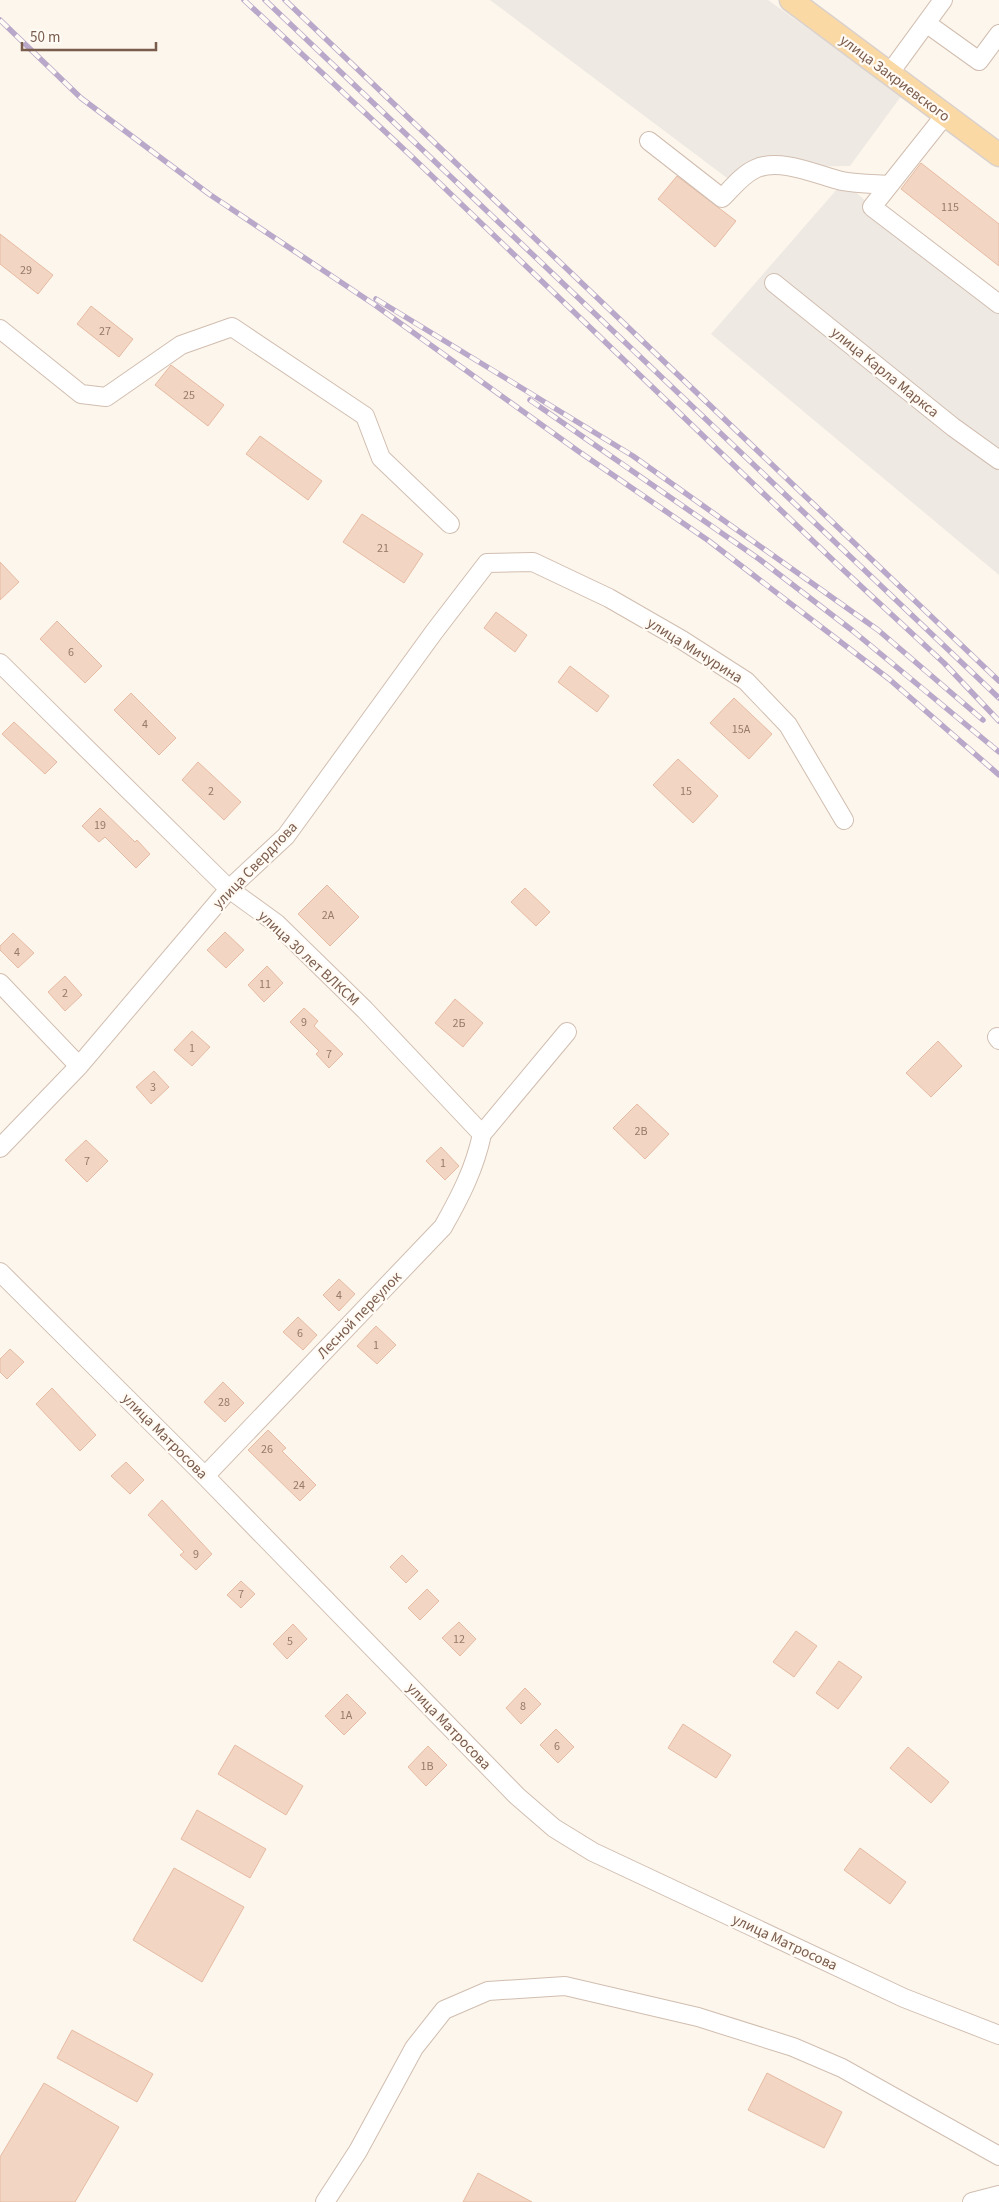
<svg xmlns="http://www.w3.org/2000/svg" width="999" height="2202" font-family="'Source Sans 3',sans-serif">
  <style>
    .industrial { fill: #efe9e4 }
    .building { fill: #f3d5c3; stroke: #e6bba3 }
    .lines { fill: none; stroke-linecap: round; stroke-linejoin: round }
    .minor-casing { stroke: #d1beb0; stroke-width: 20 }
    .major-casing { stroke: #dad1cd; stroke-width: 25 }
    .minor { stroke: #fff; stroke-width: 18 }
    .major { stroke: #fbd9a5; stroke-width: 22 }
    .rail-casing { stroke: #b9a8c9; stroke-width: 5.5 }
    .rail { stroke: #fffaf3; stroke-width: 4; stroke-dasharray: 11; stroke-linecap: butt }
    .labels { text-anchor: middle; stroke-width: 4.5; stroke-linejoin: round; paint-order: stroke }
    .number-label { font-size: 12px; fill: #987a6a }
    .street-label { font-size: 15px; fill: #7a5c4d; stroke: #fffaf3 }
  </style>
  <rect width="100%" height="100%" fill="#fdf6ec"/>
  <path class="industrial" d="M490,0h278l134,95 -52,71 -67,1 -56,11z
    M844,181l28,26 127,97v271l-288,-241z"/>
  <path class="building" d="M921,163l78,61v42l-98,-77z
    M677,176l59,45 -21,26 -57,-48z
    M0,234l53,41 -15,19 -38,-30z
    M91,306l42,33 -14,18 -42,-33z
    M171,365l53,40 -16,21 -53,-41z
    M260,436l62,45 -14,19 -62,-46z
    M362,514l61,40 -19,29 -61,-41z
    M0,562l19,20 -19,18z
    M496,612l31,23 -12,17 -31,-24z
    M57,621l45,45 -17,17 -45,-44z
    M570,666l39,30 -12,16 -39,-30z
    M131,693l45,45 -17,17 -45,-45z
    M734,698l38,36 -23,25 -39,-36z
    M14,722l43,40 -12,12 -43,-40z
    M678,759l40,37 -25,27 -40,-38z
    M198,762l43,40 -17,18 -42,-40z
    M100,808l35,34 2,-2 13,14 -14,14 -31,-31 -6,5 -17,-16z
    M327,885l32,32 -29,29 -32,-32z
    M525,888l25,24 -14,14 -25,-24z
    M225,932l19,18 -18,18 -19,-18z
    M13,933l21,20 -16,15 -18,-18v-4z
    M267,966l16,17 -19,19 -16,-17z
    M65,976l17,19 -17,16 -17,-19z
    M455,999l28,24 -20,24 -28,-24z
    M304,1008l14,13 -4,5 29,28 -14,14 -13,-14 3,-3 -29,-29z
    M192,1031l18,16 -18,19 -18,-16z
    M938,1041l24,25 -31,31 -25,-24z
    M154,1071l15,16 -18,17 -15,-17z
    M637,1104l32,30 -24,25 -32,-31z
    M86,1140l22,21 -21,21 -22,-22z
    M441,1147l18,19 -14,14 -19,-19z
    M339,1279l16,15 -16,17 -16,-16z
    M298,1317l19,18 -14,15 -20,-18z
    M376,1326l20,19 -19,19 -20,-18z
    M10,1349l14,13 -17,17 -7,-7v-13z
    M223,1382l21,21 -19,19 -21,-20z
    M52,1388l44,47 -16,16 -44,-47z
    M268,1430l18,18 -4,3 34,34 -16,16 -52,-51z
    M126,1462l18,18 -14,14 -19,-18z
    M162,1500l50,54 -16,16 -16,-15 4,-3 -36,-37z
    M402,1555l16,16 -12,12 -16,-16z
    M241,1581l14,13 -14,14 -14,-13z
    M427,1589l12,12 -19,19 -12,-12z
    M459,1622l17,17 -16,17 -18,-18z
    M293,1624l14,15 -20,20 -14,-15z
    M796,1631l21,15 -23,31 -21,-15z
    M839,1661l23,16 -24,32 -22,-16z
    M525,1688l16,16 -20,20 -15,-16z
    M347,1694l19,19 -22,22 -19,-19z
    M683,1724l48,31 -15,23 -48,-30z
    M556,1729l18,18 -16,16 -18,-18z
    M235,1745l68,41 -17,29 -68,-41z
    M428,1746l19,19 -21,21 -18,-19z
    M908,1747l41,35 -18,21 -41,-35z
    M197,1810l69,39 -16,29 -69,-39z
    M860,1848l46,34 -16,22 -46,-34z
    M174,1868l70,39 -42,75 -69,-42z
    M72,2030l81,44 -16,28 -80,-44z
    M767,2073l75,39 -18,36 -76,-38z
    M44,2083l75,44 -44,75h-75v-45z
    M478,2173l54,29h-69z"/>
  <g class="lines">
    <defs>
      <path id="minor" d="M926,23l53,38 20,-27
        M889,74l54,-74
        M945,115l-73,92 127,97
        M649,141l73,57c10,-10 20,-23 33,-29 25,-12 62,6 87,12 15,3 32,3 47,4
        M774,283l179,144 46,33
        M0,329l81,65 25,3 75,-52 51,-18 133,89 16,42 69,66
        M0,663l229,226 47,34 89,87 117,124
        M0,983l79,83
        M997,1037l2,3
        M0,1148l79,-82 150,-177 57,-53 148,-204 53,-69 46,-1 76,36 73,42 64,41 42,44 56,95
        M0,1272l205,204 312,320 37,32 39,24 311,146 95,37
        M205,1476l238,-249c17,-30 32,-59 39,-93l85,-102
        M325,2202l33,-51 56,-103 30,-38 44,-19 77,-5 133,31 95,30 49,21 157,88
        M972,2202l27,-7"/>
      <path id="major" d="M791,0l208,155"/>
    </defs>
    <use href="#minor" class="minor-casing"/>
    <use href="#major" class="major-casing"/>
    <use href="#minor" class="minor"/>
    <use href="#major" class="major"/>
    <defs>
      <path id="rail" d="M244,0l165,154 428,410 107,99 55,58
        M265,0l734,698
        M285,0l714,681
        M0,20l81,78 128,96 166,111 203,146 131,90 180,138 110,96
        M376,299l257,157 245,174 105,90
        M530,400l229,159 94,72 146,121"/>
    </defs>
    <use href="#rail" class="rail-casing"/>
    <use href="#rail" class="rail"/>
  </g>
  <g class="labels">
    <g class="number-label">
      <text x="950" y="211">115</text>
      <text x="26" y="274">29</text>
      <text x="105" y="335">27</text>
      <text x="189" y="399">25</text>
      <text x="383" y="552">21</text>
      <text x="71" y="656">6</text>
      <text x="145" y="728">4</text>
      <text x="741" y="733">15А</text>
      <text x="211" y="795">2</text>
      <text x="686" y="795">15</text>
      <text x="100" y="829">19</text>
      <text x="328" y="919">2А</text>
      <text x="17" y="956">4</text>
      <text x="265" y="988">11</text>
      <text x="65" y="997">2</text>
      <text x="304" y="1026">9</text>
      <text x="459" y="1027">2Б</text>
      <text x="192" y="1052">1</text>
      <text x="329" y="1058">7</text>
      <text x="153" y="1091">3</text>
      <text x="641" y="1135">2В</text>
      <text x="87" y="1165">7</text>
      <text x="443" y="1167">1</text>
      <text x="339" y="1299">4</text>
      <text x="300" y="1337">6</text>
      <text x="376" y="1349">1</text>
      <text x="224" y="1406">28</text>
      <text x="267" y="1453">26</text>
      <text x="299" y="1489">24</text>
      <text x="196" y="1558">9</text>
      <text x="241" y="1598">7</text>
      <text x="459" y="1643">12</text>
      <text x="290" y="1645">5</text>
      <text x="523" y="1710">8</text>
      <text x="346" y="1719">1А</text>
      <text x="557" y="1750">6</text>
      <text x="427" y="1770">1В</text>
    </g>
    <g class="street-label">
      <text transform="translate(895 78) rotate(37)" y="5">улица Закриевского</text>
      <text transform="translate(885 372) rotate(39)" y="5">улица Карла Маркса</text>
      <text transform="translate(695 650) rotate(32)" y="5">улица Мичурина</text>
      <text transform="translate(255 865) rotate(-46)" y="5">улица Свердлова</text>
      <text transform="translate(309 958) rotate(43)" y="5">улица 30 лет ВЛКСМ</text>
      <text transform="translate(359 1315) rotate(-46)" y="5">Лесной переулок</text>
      <text transform="translate(165 1436) rotate(45)" y="5">улица Матросова</text>
      <text transform="translate(449 1726) rotate(46)" y="5">улица Матросова</text>
      <text transform="translate(785 1942) rotate(25)" y="5">улица Матросова</text>
    </g>
  </g>
  <path d="M22 42v8h134v-8" fill="none" stroke="#7a5c4d" stroke-width="2.5"/>
  <text x="30" y="42" font-size="15" fill="#7a5c4d" stroke="#fffaf3" stroke-width="4" paint-order="stroke">50 m</text>
</svg>
